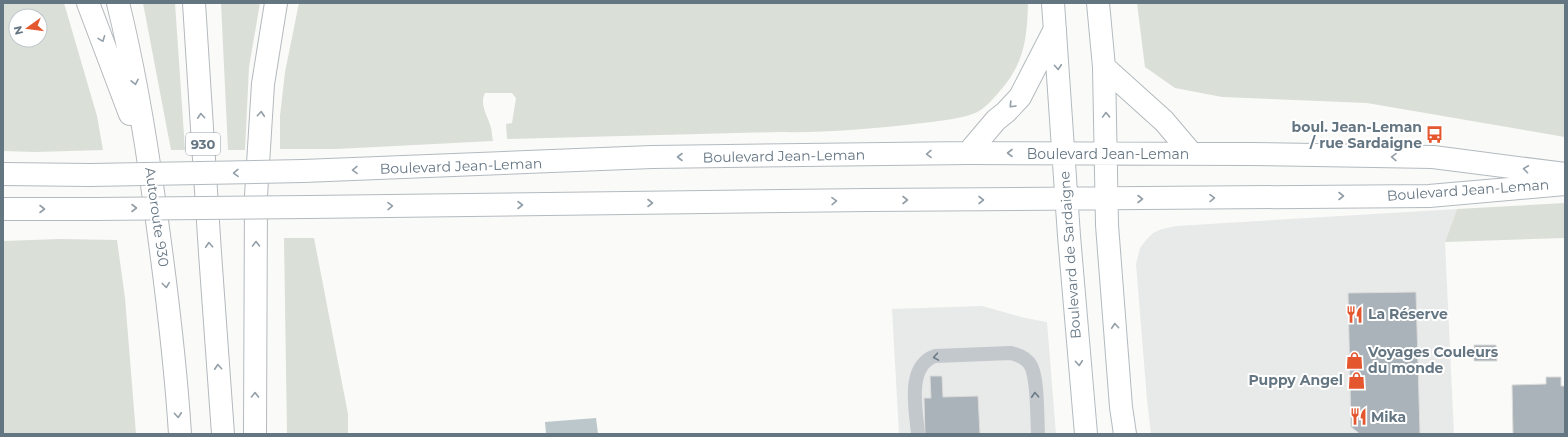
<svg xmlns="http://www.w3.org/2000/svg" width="1568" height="437" font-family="Montserrat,sans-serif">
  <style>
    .built { fill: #e8e9e9 }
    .green { fill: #dadfd7; fill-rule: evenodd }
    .water { fill: #bbc7cb }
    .building { fill: #aab3b9; stroke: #dcdcda }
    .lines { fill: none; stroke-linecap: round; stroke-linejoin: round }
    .secondary-casing { stroke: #b3babf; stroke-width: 24 }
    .highway-casing { stroke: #b4b9bd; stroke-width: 24 }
    .lane { stroke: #c3c8cc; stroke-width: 14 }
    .secondary { stroke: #fff; stroke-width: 22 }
    .highway { stroke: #fff; stroke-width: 22 }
    .secondary-bridge-casing { stroke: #b3babf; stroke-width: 24; stroke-linecap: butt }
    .secondary-bridge { stroke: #fff; stroke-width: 22 }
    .oneway { stroke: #939fa8 }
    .oneway2 { stroke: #6a7a87 }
    .labels { text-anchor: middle; stroke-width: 4; stroke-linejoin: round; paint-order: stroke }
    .shield { fill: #fff; stroke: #939fa8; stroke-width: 1 }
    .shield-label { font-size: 13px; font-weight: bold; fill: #657683 }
    .poi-label { font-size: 14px; font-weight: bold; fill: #657683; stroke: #fff; text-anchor: start }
    .street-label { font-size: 14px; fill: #657683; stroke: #fff }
  </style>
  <rect width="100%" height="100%" fill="#fafaf8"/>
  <path class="built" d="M1457,209l-12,33 9,192h-303l-4,-34 -11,-136 4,-16 6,-8 7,-7 9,-4 14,-3z
    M982,306l43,12 22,4 9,112h-157l-7,-125z"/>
  <path class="green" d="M3,3h61l33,113 6,34 -68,2 -32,-1zM16,16h24v24h-24z
    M143,3h32l10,147h-14z
    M221,3h39l-11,64 -4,83h-17z
    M299,3h729c-1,37 -4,61 -29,89 -6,7 -13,15 -20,19 -13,8 -49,11 -65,13 -45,5 -90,9 -136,8l-271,7 -1,-15 6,-1 4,-25 -4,-5h-27c-6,12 3,23 6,35 1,4 1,9 2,13l-157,8h-56v-33l5,-44z
    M1137,3h428v134l-198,-34 -145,-6 -47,-9 -30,-21z
    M1565,203v35l-120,4 12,-33z
    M284,238h30l34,176v20h-61z
    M60,239l57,1 8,58 11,136h-133v-193z"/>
  <path class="water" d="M596,418l2,16h-52l-1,-12z"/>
  <path class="building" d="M1416,292l4,142h-60l-9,-7 -3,-134z
    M1474,345h22l1,16h-23z
    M930,376h12l1,21 35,-1 2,38h-55l-1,-36h7z
    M1546,377h15v9h4v48h-52l-1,-49 34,-1z"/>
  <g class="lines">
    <defs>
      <path id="secondary" d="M1053,3l16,233 17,198
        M1098,3l6,64 3,158 14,182 4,27
        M1104,67l60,54 28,33
        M968,153l28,-33 10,-8 14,-15 35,-68
        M303,171l349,-14 316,-4 282,1 183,3 132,17
        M3,174l87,1
        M309,207l559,-7 561,-4 136,-12
        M3,209h92"/>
      <path id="highway" d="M88,3l42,111
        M118,3c16,65 27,130 36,196 11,78 21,156 26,235
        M194,3l16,250 13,181
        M255,434l1,-238 7,-112 13,-81"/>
    </defs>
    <use href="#secondary" class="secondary-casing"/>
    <use href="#highway" class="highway-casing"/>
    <path class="lane" d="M918,434c-2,-24 -12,-68 17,-78l76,-3c8,2 16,5 20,13 7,14 6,51 7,68"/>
    <use href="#secondary" class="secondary"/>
    <use href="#highway" class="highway"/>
    <defs>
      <path id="secondary-bridge" d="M90,175l213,-4
        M95,209l214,-2"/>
    </defs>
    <use href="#secondary-bridge" class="secondary-bridge-casing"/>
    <use href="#secondary-bridge" class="secondary-bridge"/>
  </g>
  <defs><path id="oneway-chevron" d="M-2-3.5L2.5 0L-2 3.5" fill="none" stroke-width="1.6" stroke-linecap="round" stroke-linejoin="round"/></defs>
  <g class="oneway">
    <use href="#oneway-chevron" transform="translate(102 39) rotate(69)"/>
    <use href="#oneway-chevron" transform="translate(1058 67) rotate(86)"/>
    <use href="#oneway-chevron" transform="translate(135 82) rotate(78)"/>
    <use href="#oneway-chevron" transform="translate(1012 105) rotate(133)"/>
    <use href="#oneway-chevron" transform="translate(261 114) rotate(-85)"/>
    <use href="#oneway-chevron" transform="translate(1106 115) rotate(-92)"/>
    <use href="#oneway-chevron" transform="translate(201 116) rotate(-94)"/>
    <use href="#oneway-chevron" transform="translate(1010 153) rotate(-180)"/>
    <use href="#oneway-chevron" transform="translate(929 154) rotate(179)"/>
    <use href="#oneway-chevron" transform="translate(680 157) rotate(180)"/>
    <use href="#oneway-chevron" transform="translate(1394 157) rotate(-179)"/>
    <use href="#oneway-chevron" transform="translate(1526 169) rotate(-173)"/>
    <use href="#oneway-chevron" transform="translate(355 170) rotate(179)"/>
    <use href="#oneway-chevron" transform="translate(236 173) rotate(179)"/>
    <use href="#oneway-chevron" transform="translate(1341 196)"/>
    <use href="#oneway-chevron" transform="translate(1212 198) rotate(-1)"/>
    <use href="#oneway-chevron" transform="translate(1140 199)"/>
    <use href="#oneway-chevron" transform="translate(905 200)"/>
    <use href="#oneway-chevron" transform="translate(981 200)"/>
    <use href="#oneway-chevron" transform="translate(834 201) rotate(-1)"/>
    <use href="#oneway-chevron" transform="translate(650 203)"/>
    <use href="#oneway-chevron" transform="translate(520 205)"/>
    <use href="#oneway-chevron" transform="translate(390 206) rotate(-1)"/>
    <use href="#oneway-chevron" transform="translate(134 208)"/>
    <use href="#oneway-chevron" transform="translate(42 209)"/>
    <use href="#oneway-chevron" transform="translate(256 244) rotate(-90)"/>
    <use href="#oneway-chevron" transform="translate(209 245) rotate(-93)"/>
    <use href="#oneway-chevron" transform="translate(166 285) rotate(83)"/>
    <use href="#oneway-chevron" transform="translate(1115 326) rotate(-94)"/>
    <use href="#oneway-chevron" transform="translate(1079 363) rotate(85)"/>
    <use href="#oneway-chevron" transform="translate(218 367) rotate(-94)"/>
    <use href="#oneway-chevron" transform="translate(255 395) rotate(-89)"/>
    <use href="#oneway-chevron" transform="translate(178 415) rotate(86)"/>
  </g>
  <g class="oneway2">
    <use href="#oneway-chevron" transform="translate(936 357) rotate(170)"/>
    <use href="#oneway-chevron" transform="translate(1035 395) rotate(-93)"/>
  </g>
  <defs>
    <symbol id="bus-bare" viewBox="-9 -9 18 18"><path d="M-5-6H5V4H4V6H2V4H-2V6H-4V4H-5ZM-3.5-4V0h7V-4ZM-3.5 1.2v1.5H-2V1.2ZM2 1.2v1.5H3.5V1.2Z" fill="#e4572e" stroke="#fff" stroke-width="2.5" paint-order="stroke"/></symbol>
    <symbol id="restaurant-bare" viewBox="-9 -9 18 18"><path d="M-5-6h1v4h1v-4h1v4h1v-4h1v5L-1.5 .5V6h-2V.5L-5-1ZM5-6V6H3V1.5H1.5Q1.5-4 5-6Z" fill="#e4572e" stroke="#fff" stroke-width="2.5" paint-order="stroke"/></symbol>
    <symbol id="shop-bare" viewBox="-9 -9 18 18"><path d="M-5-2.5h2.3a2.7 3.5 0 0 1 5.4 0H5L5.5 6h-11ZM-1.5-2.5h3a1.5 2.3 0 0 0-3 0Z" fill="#e4572e" stroke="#fff" stroke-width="2.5" paint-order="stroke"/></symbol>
  </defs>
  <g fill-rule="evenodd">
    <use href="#bus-bare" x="1422" y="122" width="25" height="25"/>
    <use href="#restaurant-bare" x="1342" y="302" width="25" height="25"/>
    <use href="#shop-bare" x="1342" y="348" width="25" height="25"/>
    <use href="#shop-bare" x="1344" y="368" width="25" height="25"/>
    <use href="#restaurant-bare" x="1346" y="404" width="25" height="25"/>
  </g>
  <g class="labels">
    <rect class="shield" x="186" y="133" width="34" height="22" rx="3"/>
    <g class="shield-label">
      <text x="203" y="149">930</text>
    </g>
    <g class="poi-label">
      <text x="1422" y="132" text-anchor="end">boul. Jean-Leman<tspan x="1422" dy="16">/ rue Sardaigne</tspan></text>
      <text x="1368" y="319">La Réserve</text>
      <text x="1368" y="357">Voyages Couleurs<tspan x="1368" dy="16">du monde</tspan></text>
      <text x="1343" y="385" text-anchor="end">Puppy Angel</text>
      <text x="1371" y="422">Mika</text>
    </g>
    <g class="street-label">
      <text x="1108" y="159">Boulevard Jean-Leman</text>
      <text transform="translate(784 156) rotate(-1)" y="5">Boulevard Jean-Leman</text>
      <text transform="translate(461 166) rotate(-2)" y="5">Boulevard Jean-Leman</text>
      <text transform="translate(1468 190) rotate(-4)" y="5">Boulevard Jean-Leman</text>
      <text transform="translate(157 217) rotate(82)" y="5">Autoroute 930</text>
      <text transform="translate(1070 255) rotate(-94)" y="5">Boulevard de Sardaigne</text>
    </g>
  </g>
  <rect width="1568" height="437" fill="none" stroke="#657683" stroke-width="8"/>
  <g transform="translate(28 28) rotate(256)"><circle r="19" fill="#ffffff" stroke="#c1c8cd"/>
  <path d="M0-3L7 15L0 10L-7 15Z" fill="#e4572e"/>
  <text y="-6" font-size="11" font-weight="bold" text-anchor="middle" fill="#657683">N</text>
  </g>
</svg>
